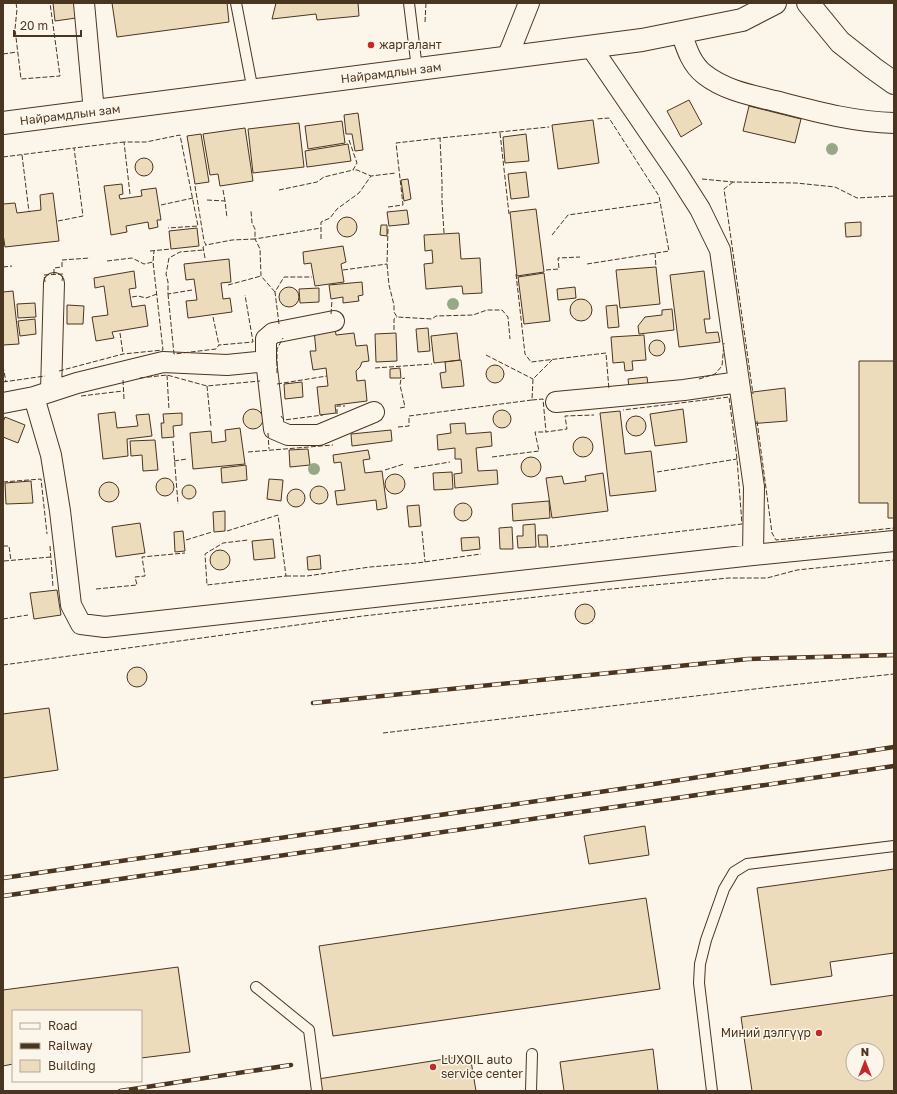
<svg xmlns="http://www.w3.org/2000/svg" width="897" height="1094" font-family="'Golos Text',sans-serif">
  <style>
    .building { fill: #ecdcbc; stroke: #4a3520; fill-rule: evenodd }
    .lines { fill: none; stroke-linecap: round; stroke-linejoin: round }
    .service-casing { stroke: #4a3520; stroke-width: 12 }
    .minor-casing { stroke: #4a3520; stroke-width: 22 }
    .secondary-casing { stroke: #4a3520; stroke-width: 24 }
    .service { stroke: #fbf6e9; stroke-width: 10 }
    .minor { stroke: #fbf6e9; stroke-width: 20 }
    .secondary { stroke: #fbf6e9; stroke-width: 22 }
    .rail-casing { stroke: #4a3520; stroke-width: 4.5 }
    .rail { stroke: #fbf6e9; stroke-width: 3; stroke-dasharray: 9; stroke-linecap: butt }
    .fence { stroke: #4a3520; stroke-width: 1; stroke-dasharray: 5 2; stroke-linecap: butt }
    .tree { fill: #96a887 }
    .poi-dot { fill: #c62828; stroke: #fbf6e9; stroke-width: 1.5 }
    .labels { text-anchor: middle; stroke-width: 3; stroke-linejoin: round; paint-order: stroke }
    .poi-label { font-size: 12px; fill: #4a3520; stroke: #fbf6e9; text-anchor: start }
    .street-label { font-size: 12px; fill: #4a3520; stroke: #fbf6e9 }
  </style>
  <rect width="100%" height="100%" fill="#fbf6e9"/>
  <path class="building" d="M53,3h28l2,14 -28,4z
    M112,3h115l2,19 -112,15z
    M276,3h82l1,13 -42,4 -1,-6 -44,5z
    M689,100l13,24 -21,13 -14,-26z
    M749,106l52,13 -6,24 -52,-12z
    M358,113l5,37 -8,1 -3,-17h-6l-2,-19z
    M593,120l6,43 -41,6 -6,-44z
    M342,121l3,22 -37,6 -3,-23z
    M299,123l5,44 -51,6 -5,-44z
    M245,128l8,53 -33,5 -2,-12 -8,1 -7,-41z
    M201,134l8,48 -14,2 -8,-48z
    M526,134l3,27 -24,2 -2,-26z
    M348,144l3,17 -44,6 -2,-16z
    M135 167a9 9 0 1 1 18 0a9 9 0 1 1-18 0Z
    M526,172l3,25 -18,2 -3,-25z
    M408,179l3,20 -7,2 -3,-21z
    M122,184l1,10 -4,1 1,4 22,-3 -1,-6 15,-2 5,32h-4l1,7 -9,2 -1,-7 -22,4 1,6 -16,3 -7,-49z
    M53,193l6,48 -54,6 -2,-13v-30l12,-1 2,10 24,-3 -1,-15z
    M536,209l8,63 -27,4 -7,-64z
    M407,210l2,14 -20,2 -2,-14z
    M337 227a10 10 0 1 1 20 0a10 10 0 1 1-20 0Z
    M861,222v14l-15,1 -1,-14z
    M381,225h6v11l-7,-1z
    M197,228l2,18 -28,3 -2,-18z
    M459,233l2,26 19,-1 2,35 -19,1 -1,-8 -36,3 -2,-25 9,-1 -1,-13 -7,1 -1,-16z
    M343,246l3,16 -5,2 3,18 -29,4 -4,-23 -7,1 -1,-12z
    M229,259l2,23 -10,1 2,16 7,-1 2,14 -44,6 -2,-17 11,-1 -3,-21 -8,1 -2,-16z
    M656,267l4,37 -40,4 -4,-38z
    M134,271l2,17 -7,1 3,18 13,-2 3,21 -36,6 2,6 -18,3 -4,-24 16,-2 -4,-29 -9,2 -1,-10z
    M704,271l6,48h-6l2,14 12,-1 2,10 -41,5 -9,-72z
    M544,273l6,48 -26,3 -6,-47z
    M362,282l1,13 -5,1 1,5 -16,2v-6l-12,2 -2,-14z
    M575,287l1,11 -18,2 -1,-11z
    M279 297a10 10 0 1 1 20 0a10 10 0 1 1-20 0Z
    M319,288v14l-19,1 -1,-14z
    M13,291l6,53 -16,1v-53z
    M570 310a11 11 0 1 1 22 0a11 11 0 1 1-22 0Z
    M35,303l1,14 -18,1 -1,-14z
    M67,305l17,1 -1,18h-16z
    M617,305l2,22 -11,1 -2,-22z
    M672,309l2,21 -35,4 -1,-8 7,-9 17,-2v-5z
    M35,319l1,15 -16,2 -2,-15z
    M335,328l1,7 18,-2 2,13 11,-1 2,16 -7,1 -2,5 -4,4 1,10 8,-1 2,21 -32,4 1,8 -16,2 -3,-28 11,-1 -2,-18 -13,2 -3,-19h6l-2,-21z
    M428,328l2,23 -12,1 -2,-23z
    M396,333l1,28 -21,1 -1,-28z
    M457,333l3,27 -26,3 -3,-27z
    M644,335l2,25 -14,1 1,9 -8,1 -1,-9 -11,1 -2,-26z
    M649 348a8 8 0 1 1 16 0a8 8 0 1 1-16 0Z
    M461,360l3,26 -22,2 -2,-15 6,-1 -1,-10z
    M859,361h35v157h-6v-15h-29z
    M486 374a9 9 0 1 1 18 0a9 9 0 1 1-18 0Z
    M400,368l1,10h-11v-9z
    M647,377l1,8 -19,2 -1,-8z
    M302,382l1,15 -18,2 -1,-15z
    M785,388l2,33 -39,3 -3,-31z
    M683,409l4,33 -32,4 -5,-32z
    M243 419a10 10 0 1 1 20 0a10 10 0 1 1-20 0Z
    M493 419a9 9 0 1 1 18 0a9 9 0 1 1-18 0Z
    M620,411l5,43 26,-3 5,40 -46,5 -10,-83z
    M115,412l2,16 21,-2 -2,-11 13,-1 3,22 -25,3 1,17 -25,3 -5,-45z
    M182,413v12l-9,1 1,11 -12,1 -1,-15h3l-1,-9z
    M626 426a10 10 0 1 1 20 0a10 10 0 1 1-20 0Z
    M5,417l20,8 -7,18 -15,-6v-15z
    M465,423l1,11 25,-2 1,14 -16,2 2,23 19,-1 1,14 -43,4 -1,-14 8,-1 -1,-14h-6v-11l-17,2 -1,-15 14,-2 -1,-9z
    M240,428l5,36 -52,5 -3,-36 21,-2 1,12 14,-2 -1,-11z
    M391,430l1,11 -40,5 -1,-12z
    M573 447a10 10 0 1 1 20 0a10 10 0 1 1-20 0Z
    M155,440l3,30 -15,1 -1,-16 -11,1 -1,-15z
    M308,449l2,16 -20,2 -1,-17z
    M368,450l2,9 -7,1 2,13 17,-2 5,37 -10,2 -1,-10 -39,5 -2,-14 10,-1 -4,-28 -7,1 -1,-8z
    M521 467a10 10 0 1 1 20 0a10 10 0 1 1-20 0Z
    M246,465l1,15 -25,3 -1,-15z
    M452,472l1,17 -19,1 -1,-17z
    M603,473l5,38 -56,7 -6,-40 16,-2 2,8 22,-3 -1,-5z
    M385 484a10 10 0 1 1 20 0a10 10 0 1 1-20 0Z
    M156 487a9 9 0 1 1 18 0a9 9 0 1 1-18 0Z
    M269,479l14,1 -2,21 -14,-2z
    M31,481l2,22 -27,1 -1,-21z
    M99 492a10 10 0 1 1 20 0a10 10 0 1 1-20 0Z
    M182 492a7 7 0 1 1 14 0a7 7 0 1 1-14 0Z
    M310 495a9 9 0 1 1 18 0a9 9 0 1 1-18 0Z
    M287 498a9 9 0 1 1 18 0a9 9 0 1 1-18 0Z
    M549,501l1,17 -37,3 -1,-17z
    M454 512a9 9 0 1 1 18 0a9 9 0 1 1-18 0Z
    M419,505l2,21 -12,1 -2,-21z
    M225,511v20l-11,1 -1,-20z
    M140,523l5,30 -29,4 -4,-30z
    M535,524l1,23 -18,1 -1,-12h6v-11z
    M512,527l1,22h-13l-1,-21z
    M183,531l2,20 -10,1 -1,-20z
    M538,535h9l1,12h-9z
    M479,537l1,12 -18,2 -1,-13z
    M273,539l2,19 -21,2 -2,-19z
    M210 560a10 10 0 1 1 20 0a10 10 0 1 1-20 0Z
    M320,555l1,14 -13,1 -1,-13z
    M57,590l4,25 -27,4 -4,-26z
    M575 614a10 10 0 1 1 20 0a10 10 0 1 1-20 0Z
    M127 677a10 10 0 1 1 20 0a10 10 0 1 1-20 0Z
    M49,708l9,62 -55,8v-64z
    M645,826l4,29 -60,9 -5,-28z
    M894,869v84l-64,9 2,14 -61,9 -14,-97z
    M646,898l14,91 -327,47 -14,-90z
    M178,967l12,85 -49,6v-47h-128v53l-10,2v-76z
    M894,995v96h-142l-11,-74zM853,1050h24v24h-24z
    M653,1049l5,42h-94l-4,-29z
    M470,1055l6,36h-157l-1,-12z"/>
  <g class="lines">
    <defs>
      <path id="service" d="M236,3l17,88
        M409,3l8,66
        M256,987l53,43 8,61
        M531,1091l1,-37
        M712,1091l-13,-108 1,-19 6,-24 18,-51 10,-17 13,-8 147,-18"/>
      <path id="minor" d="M84,3l10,109
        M681,32c5,15 10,32 23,42 20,16 46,21 71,27 39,10 78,21 119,22
        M507,58l22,-55
        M266,360v-21l7,-6 61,-12
        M739,382l15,105 -1,68
        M51,391l3,-108
        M34,397l17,58 9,56 11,94 10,19 24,3 648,-72 141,-14
        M556,402l128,-12 55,-8 -19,-132 -20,-41 -23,-36 -86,-126
        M3,403l31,-6 43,-14 86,-21 64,3 30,-3 9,-2 8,69 14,6h31l55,-23"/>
      <path id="secondary" d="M808,3l32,39 33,26 21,15
        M3,123l639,-83 100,-20 33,-17"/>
    </defs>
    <use href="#service" class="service-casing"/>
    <use href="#minor" class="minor-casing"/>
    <use href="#secondary" class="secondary-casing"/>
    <use href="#service" class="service"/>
    <use href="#minor" class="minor"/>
    <use href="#secondary" class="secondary"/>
    <defs>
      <path id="rail" d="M313,703l435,-44 146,-4
        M3,878l638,-92 253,-39
        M3,896l660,-96 231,-34
        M120,1091l171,-26"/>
    </defs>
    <use href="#rail" class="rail-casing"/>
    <use href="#rail" class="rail"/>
    <path class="fence" d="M16,3l1,6 -2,20 6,50 39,-3 -10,-73
      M425,22l1,-19
      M3,54l14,-2
      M500,133l9,81
      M349,140l8,23 -4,7h4l14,6
      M22,155l7,57
      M3,157l71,-9
      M702,179l31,3 63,1 39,4 22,11 37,-2
      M733,182l-9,7 29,205
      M195,186l9,55 2,4 26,-5 23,-1v-10l-3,-6 -1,-12
      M223,190l2,11
      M279,190l38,-8 7,-5 29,-7
      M130,194l-6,-52h22l34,-7 18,91 -30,2
      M207,200l18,1 2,17
      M161,205l32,-7
      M388,207l15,-2 -7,-62 44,-5
      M58,221l25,-5 -9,-68 50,-6
      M388,229l-1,35 2,21 5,20v7l3,5 35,2 4,-3 37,-1 14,-5h15l6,7 2,22
      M444,233l-2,-31v-20l-2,-44 109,-11
      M552,235l16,-20 92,-13
      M321,239v-17l9,-4 7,-9 22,-16 12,-17 25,-3
      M150,251l21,-2
      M655,253l1,14
      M205,258l-2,-11 3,-2
      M107,261l25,-3 12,6 9,-2
      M587,264l82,-13 -10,-55 -50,-78 -13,1
      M3,267l9,-1
      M343,270l44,-6
      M546,270l13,-1 -1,-11 22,-1
      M54,274v-6l8,-1v-7l28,-2
      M516,274l9,80 6,8 75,-9 3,37
      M45,282l-1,-7 19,-1 -1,7
      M228,285l33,-9
      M192,290l-24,4v-12l-2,-8 3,-16 11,-6 23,-2
      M275,292l-14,-16 -1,-27 -5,-10 66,-11
      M168,294l6,60 42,-5 3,-4 34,-3 -8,-47
      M132,297l6,-1 8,2 11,-4
      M331,314l1,-14
      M213,317l6,28
      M279,324l-4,-32 9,-15h28
      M394,330v-11l3,-2
      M120,333l3,21
      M486,355l47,24
      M3,366l3,16
      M375,368l57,-4
      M59,371l64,-17 40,-4 -10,-88 1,-11
      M277,373v-24l6,-11
      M167,375l2,35
      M140,378l27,-3 40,11 53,-5
      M699,379l16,-5 7,-8 2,-23
      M123,380l1,19
      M3,382l42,-6
      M277,384l50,-8
      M207,386l4,40
      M81,396l42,-5
      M532,400l11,-1 3,33 21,-3 -2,-13 29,-1
      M400,408l5,-1 -5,-22 1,-6 4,-1
      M337,414v-8h8
      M281,416l3,4 39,-5
      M757,421l15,112 4,7 118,-12
      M398,427l11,-1v-10l123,-16 1,-21 19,-19
      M268,433l1,16
      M173,441l5,63
      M248,452l85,-7
      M492,457l47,-6 -4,-19h11
      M174,461l13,-2
      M414,468l36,-6
      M385,470l19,-6
      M657,472l80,-13
      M3,482l38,-3 6,55
      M227,531l51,-16 8,61 -79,9 -2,-31 18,-11 25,-3
      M422,531l3,31
      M186,540l26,-8
      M3,546h6l2,15
      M50,546l3,41
      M550,547l192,-23 -5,-65 -8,-62 -106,13
      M4,561l47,-4
      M286,576h21l63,-9 47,-4 64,-9
      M96,589l41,-4 -2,-8 10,-1 -3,-19 43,-4
      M3,619l25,-4
      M3,665l360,-49 238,-26 128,-12h38l30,-8 97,-10
      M383,733l380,-45 131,-14"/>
  </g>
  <g class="tree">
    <circle cx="832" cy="149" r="6"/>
    <circle cx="453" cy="304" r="6"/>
    <circle cx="314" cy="469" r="6"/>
  </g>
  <g class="poi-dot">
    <circle cx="371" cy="45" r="4"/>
    <circle cx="819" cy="1033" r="4"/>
    <circle cx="433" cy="1067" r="4"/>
  </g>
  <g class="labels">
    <g class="poi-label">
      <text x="379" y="49">жаргалант</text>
      <text x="811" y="1037" text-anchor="end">Миний дэлгүүр</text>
      <text x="441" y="1064">LUXOIL auto<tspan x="441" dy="14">service center</tspan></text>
    </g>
    <g class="street-label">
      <text transform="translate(391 73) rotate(-7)" y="4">Найрамдлын зам</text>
      <text transform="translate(70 115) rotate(-7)" y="4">Найрамдлын зам</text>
    </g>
  </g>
  <rect width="897" height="1094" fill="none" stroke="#4a3520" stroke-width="8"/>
  <rect x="12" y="1010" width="130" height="72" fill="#fbf6e9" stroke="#b4a999"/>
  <rect x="20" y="1023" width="20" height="6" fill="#fbf6e9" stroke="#b4a999"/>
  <text x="48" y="1030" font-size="12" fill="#4a3520">Road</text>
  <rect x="20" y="1043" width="20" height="6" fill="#4a3520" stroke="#b4a999"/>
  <text x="48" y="1050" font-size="12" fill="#4a3520">Railway</text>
  <rect x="20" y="1060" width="20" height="12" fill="#ecdcbc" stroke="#b4a999"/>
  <text x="48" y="1070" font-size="12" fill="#4a3520">Building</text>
  <g transform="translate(865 1062)"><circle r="19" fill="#fbf6e9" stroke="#b4a999"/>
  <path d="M0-3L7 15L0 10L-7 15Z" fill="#c62828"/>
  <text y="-6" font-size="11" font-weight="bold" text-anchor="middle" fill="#4a3520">N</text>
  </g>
  <path d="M14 30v6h67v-6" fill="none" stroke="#4a3520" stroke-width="2"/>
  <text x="20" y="30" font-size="12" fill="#4a3520" stroke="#fbf6e9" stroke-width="3" paint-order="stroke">20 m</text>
</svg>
